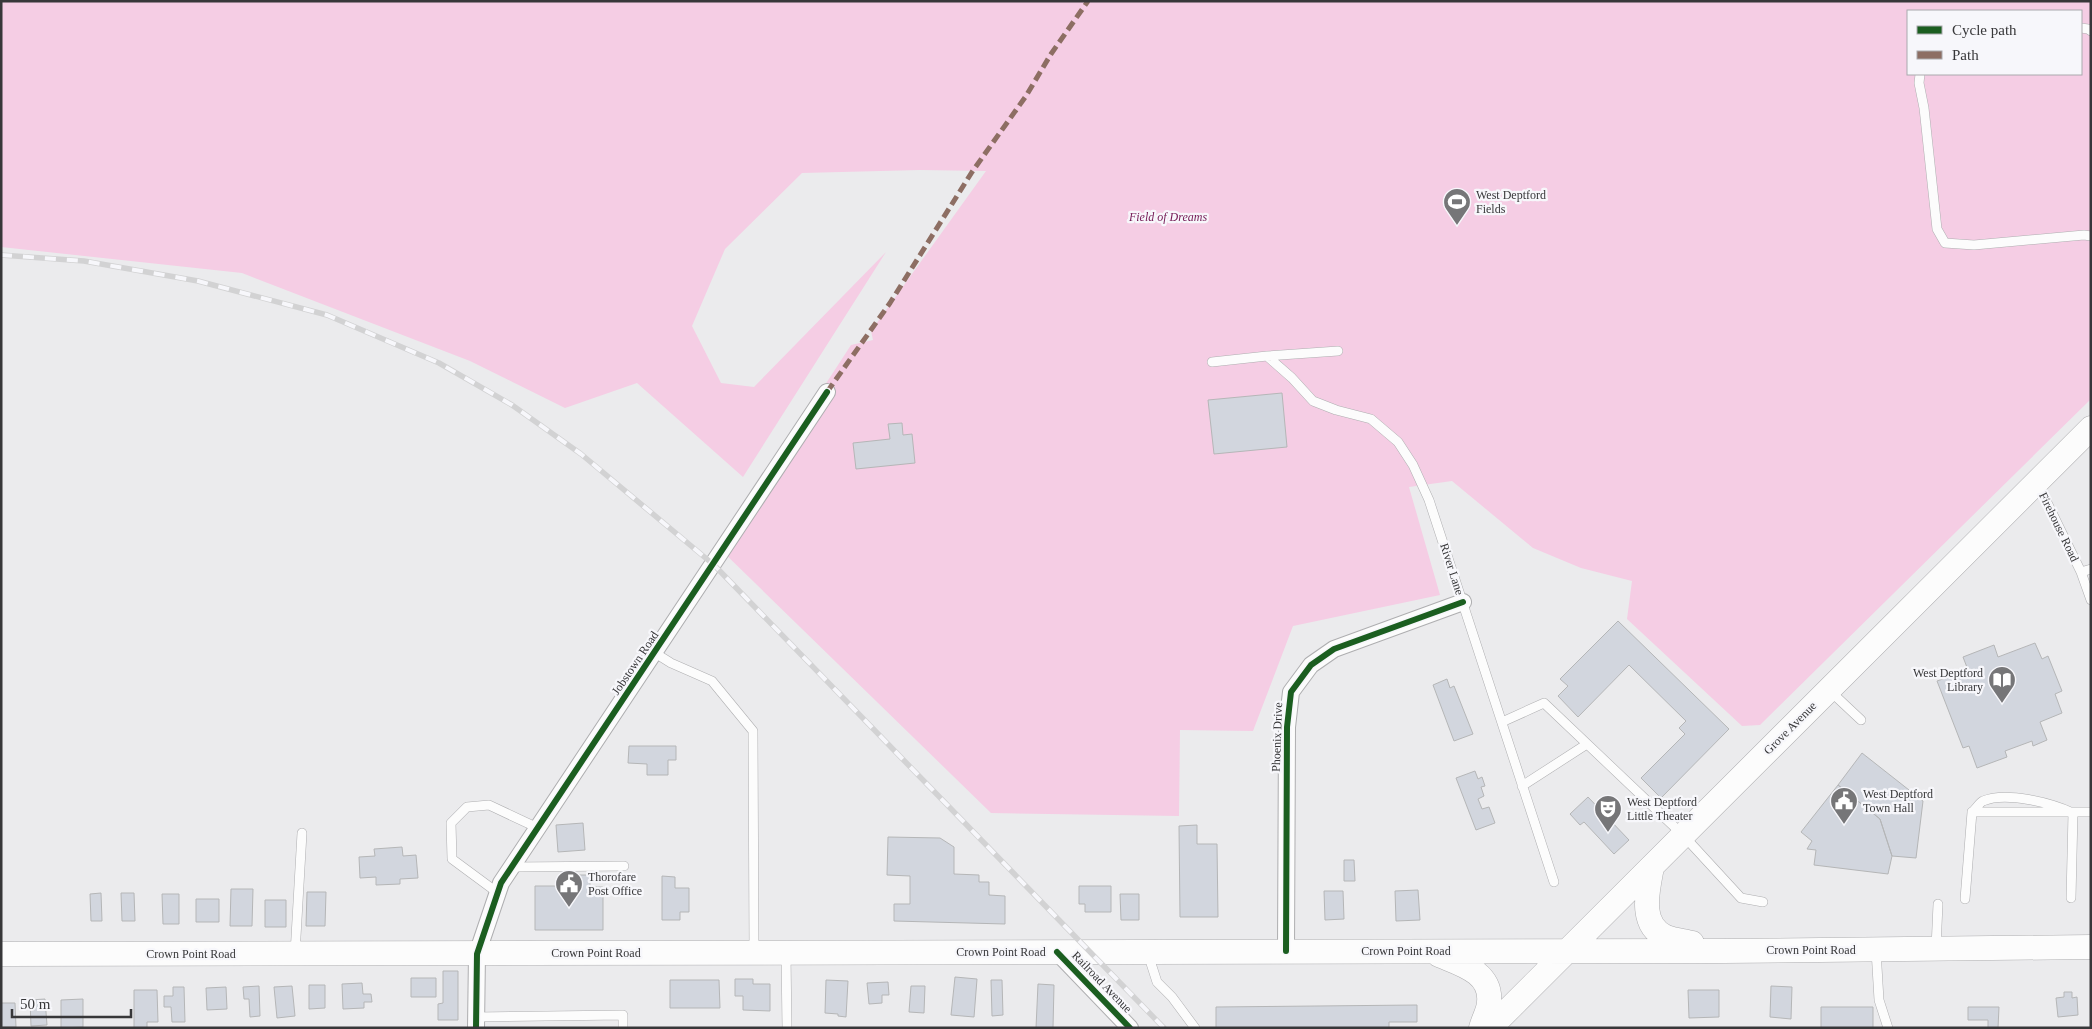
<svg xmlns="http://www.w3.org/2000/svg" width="2092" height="1029" font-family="'Times New Roman',serif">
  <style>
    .green { fill: #f5cde4; fill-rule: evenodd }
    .building { fill: #d2d6de; stroke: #b5b6b7 }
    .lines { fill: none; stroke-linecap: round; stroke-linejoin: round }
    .service-casing { stroke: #aeaeb0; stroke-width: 10 }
    .minor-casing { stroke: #aeaeb0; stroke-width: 18 }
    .secondary-casing { stroke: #aeaeb0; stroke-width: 25 }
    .service { stroke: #fcfcfc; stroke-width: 9 }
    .minor { stroke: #fcfcfc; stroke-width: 16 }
    .secondary { stroke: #fcfcfc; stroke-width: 24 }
    .rail-casing { stroke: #d2d2d3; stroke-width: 5.5 }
    .rail { stroke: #f7f7fb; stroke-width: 4; stroke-dasharray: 11; stroke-linecap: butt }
    .quiet { stroke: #8d6e63; stroke-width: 5; stroke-dasharray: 10 5; stroke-linecap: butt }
    .cycleway-casing { stroke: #f7f7fb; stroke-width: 9 }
    .cycleway { stroke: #1b5e20; stroke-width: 6 }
    .labels { text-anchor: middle; stroke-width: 4.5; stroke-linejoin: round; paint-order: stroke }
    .poi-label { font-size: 12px; fill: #373739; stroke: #f7f7fb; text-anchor: start }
    .park-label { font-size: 12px; font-style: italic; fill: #731854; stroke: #f7f7fb }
    .street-label { font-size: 12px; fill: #373739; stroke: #f7f7fb }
  </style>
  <rect width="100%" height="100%" fill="#ebebed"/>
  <path class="green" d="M1,1h2090v398l-331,326 -18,1 -115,-107 5,-38 -51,-13 -48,-20 -81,-67 -43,6 31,108 -147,31 -40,105 -73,-1 -1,86 -188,-3 -272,-265 132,-203 22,-5 -2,-9 115,-160 -66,-1 -118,3 -77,76 -33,77 29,57 33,4 132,-135 -143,225 -106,-94 -72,25 -95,-47 -228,-88 -241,-26zM1908,11h173v63h-173z"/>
  <path class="building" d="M1282,393l5,54 -73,7 -6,-54z
    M902,423l1,12 9,-1 3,29 -59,6 -3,-26 37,-4 -2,-15z
    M1618,621l111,108 -68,69 -20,-20 44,-44 -6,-6 7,-7 -57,-56 -51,52 -20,-21 10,-10 -8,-7z
    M2035,643l7,16 6,-3 14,35 -7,3 7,19 -22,9 7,18 -14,6 -1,-5 -27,10 2,6 -30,11 -8,-22 -6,2 -26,-67 31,-11 -5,-13 31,-12 4,12z
    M1447,679l3,9 4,-2 19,48 -19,7 -21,-56z
    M629,746h47v14h-8v15h-21v-11l-19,-1z
    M1862,753l61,48 -7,57 -24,-2 -12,-37 -42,-34z
    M1475,771l3,8 4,-2 3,9 -4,1 3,9 -6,3 4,10 7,-2 6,16 -19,7 -20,-52z
    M1838,785l42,34 12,37 -4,18 -74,-9 2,-15 -9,-1 5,-8 -11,-9z
    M1588,797l41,43 -15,14 -30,-32 -4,3 -10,-11z
    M583,823l2,27 -27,2 -2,-27z
    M1197,825v19h20l1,73h-38l-1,-91z
    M888,837l52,1 14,9v27l25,1v7h10v13l16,1v28l-111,-3v-17h16v-28l-23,-1z
    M402,847l1,9 13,-1 2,23 -18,1v5l-24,1v-8l-16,1 -1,-21 16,-1 -1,-7z
    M1344,860h10l1,21h-11z
    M579,875h11v12h13v43h-68v-44h44z
    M662,876l13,1v11h14v24h-9v8h-18z
    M1079,886h32v26h-26v-8h-6z
    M231,889h22l-1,37h-22z
    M1418,890l2,30 -24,1 -1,-30z
    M1324,891h19l1,28 -19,1z
    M307,892h19l-1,34h-19z
    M101,893l1,28h-11l-1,-27z
    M121,893h13l1,28h-13z
    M162,894h17v30h-16z
    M1120,894h19v26h-18z
    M196,899h23v23h-23z
    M265,900h21v27h-21z
    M443,971h15v49h-20v-16l5,-1z
    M955,977l22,2 -3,38 -23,-2z
    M411,978h25v19h-25z
    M735,979h18v5h17v27l-27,-1v-14h-8z
    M670,980h49l1,28h-50z
    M826,980l22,1 -2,36 -8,-1v-2l-13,-1z
    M991,980h11l1,35 -11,1z
    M888,982l1,13h-7v8l-13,1 -2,-21z
    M362,983l1,11h8l1,8h-8v6l-21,1 -1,-25z
    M1038,984l16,1 -1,43h-17z
    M309,985h16v23l-16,1z
    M259,986l1,30 -10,1 -1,-18h-5l-1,-12z
    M292,986l3,30 -18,2 -3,-31z
    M911,986h14l-1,27 -15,-1z
    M1771,986l21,1 -1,32 -21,-2z
    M173,987h11l1,35h-13l-1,-15h-7v-11h9z
    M226,987l1,22 -20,1 -1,-22z
    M134,990h23l1,32h-11v6h-13z
    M1688,990h31v27l-30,1z
    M2064,992h8v6l5,-1 1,18 -20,2 -2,-19 8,-1z
    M45,999l2,26 -16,1 -1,-26z
    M83,999v28l-22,1v-28z
    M1,1003h14l1,24h-15z
    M1417,1005v17h-28v6h-173v-21z
    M1821,1007h52v21h-52z
    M1968,1007h31l-1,21h-10v-8h-20z"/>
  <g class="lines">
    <defs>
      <path id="service" d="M2081,28l7,1 3,2
        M1920,74l-1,9 5,25 13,121 8,14 29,2 110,-10 7,1
        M1267,356l71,-5
        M1212,362l55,-6 25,22 21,23 23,9 35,9 27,23 15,23 16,35 125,382
        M2038,484l43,88 10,28
        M2081,572l10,-3
        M655,653l16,10 41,18 41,50 1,221
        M1829,690l32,30
        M1502,722l42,-19 139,132 58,63 22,4
        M1522,786l65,-42
        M1972,812c4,-3 7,-9 11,-11 23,-10 68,2 90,12l-2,85
        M512,867l112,-1
        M498,893l-46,-34 -1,-36 16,-16 22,-2 49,23
        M1965,899l7,-87h119
        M1936,948l2,-44
        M1876,950l3,50 9,28
        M295,954l7,-121
        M1148,954l9,28 15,15 23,31
        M786,955l1,73
        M477,1017l146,-2v13"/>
      <path id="minor" d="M1286,951l1,-224 4,-35 20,-27 23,-16 129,-47
        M1057,952l73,76
        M476,1028l1,-74 24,-71 326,-491"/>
      <path id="secondary" d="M1652,867c-4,22 -14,58 14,70 8,3 18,4 26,6
        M1,954l1722,-3 368,-4
        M1439,955c21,9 53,17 50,47 0,8 -6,18 -8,26
        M1490,1028l601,-600"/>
    </defs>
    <use href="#service" class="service-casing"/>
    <use href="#minor" class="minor-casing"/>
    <use href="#secondary" class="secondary-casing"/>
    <use href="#service" class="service"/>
    <use href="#minor" class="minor"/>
    <use href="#secondary" class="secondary"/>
    <defs>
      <path id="rail" d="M1,255l83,6 114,20 129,34 112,48 73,42 69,49 133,111 450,463"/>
    </defs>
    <use href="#rail" class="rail-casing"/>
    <use href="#rail" class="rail"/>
    <path class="quiet" d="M827,392l63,-89 82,-131 54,-76 25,-42 37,-53"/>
    <defs>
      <path id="cycleway" d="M1286,951l1,-224 4,-35 20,-27 23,-16 129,-47
        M1057,952l73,76
        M476,1028l1,-74 24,-71 326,-491"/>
    </defs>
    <use href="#cycleway" class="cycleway-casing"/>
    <use href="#cycleway" class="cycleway"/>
  </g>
  <defs>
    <symbol id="stadium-pin" viewBox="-11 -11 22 30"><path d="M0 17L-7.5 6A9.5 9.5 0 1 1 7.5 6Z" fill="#767678" stroke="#f7f7fb"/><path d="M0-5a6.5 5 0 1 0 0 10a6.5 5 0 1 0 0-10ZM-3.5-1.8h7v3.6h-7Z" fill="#fff"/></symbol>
    <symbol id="library-pin" viewBox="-11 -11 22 30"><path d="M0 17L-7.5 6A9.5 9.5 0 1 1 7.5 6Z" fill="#767678" stroke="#f7f7fb"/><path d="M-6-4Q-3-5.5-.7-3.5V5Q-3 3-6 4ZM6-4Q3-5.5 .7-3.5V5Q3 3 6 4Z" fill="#fff"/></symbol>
    <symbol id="civic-pin" viewBox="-11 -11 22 30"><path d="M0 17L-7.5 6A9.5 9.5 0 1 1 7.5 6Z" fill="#767678" stroke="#f7f7fb"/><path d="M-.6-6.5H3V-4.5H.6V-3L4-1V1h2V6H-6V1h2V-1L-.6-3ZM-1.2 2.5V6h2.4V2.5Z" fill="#fff"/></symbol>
    <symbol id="theatre-pin" viewBox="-11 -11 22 30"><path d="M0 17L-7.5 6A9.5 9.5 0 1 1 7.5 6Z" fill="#767678" stroke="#f7f7fb"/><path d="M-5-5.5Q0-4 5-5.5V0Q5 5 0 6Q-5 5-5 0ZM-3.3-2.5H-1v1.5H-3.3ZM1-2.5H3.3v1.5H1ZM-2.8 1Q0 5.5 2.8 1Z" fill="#fff"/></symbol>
  </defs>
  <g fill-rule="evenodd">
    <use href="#stadium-pin" x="1441" y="186" width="32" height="43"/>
    <use href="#library-pin" x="1986" y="664" width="32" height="43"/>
    <use href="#civic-pin" x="1828" y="785" width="32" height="43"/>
    <use href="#theatre-pin" x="1592" y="793" width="32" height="43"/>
    <use href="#civic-pin" x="553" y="868" width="32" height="43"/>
  </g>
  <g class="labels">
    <g class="poi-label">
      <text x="1476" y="199">West Deptford<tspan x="1476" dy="14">Fields</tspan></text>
      <text x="1983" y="677" text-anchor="end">West Deptford<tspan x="1983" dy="14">Library</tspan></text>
      <text x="1863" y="798">West Deptford<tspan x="1863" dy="14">Town Hall</tspan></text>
      <text x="1627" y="806">West Deptford<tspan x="1627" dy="14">Little Theater</tspan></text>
      <text x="588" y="881">Thorofare<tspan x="588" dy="14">Post Office</tspan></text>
    </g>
    <g class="park-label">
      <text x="1168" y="221">Field of Dreams</text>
    </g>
    <g class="street-label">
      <text transform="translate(2059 527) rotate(64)" y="4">Firehouse Road</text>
      <text transform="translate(1452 569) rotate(72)" y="4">River Lane</text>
      <text transform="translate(635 663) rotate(-56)" y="4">Jobstown Road</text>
      <text transform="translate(1790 728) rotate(-45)" y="4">Grove Avenue</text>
      <text transform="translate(1277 737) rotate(-88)" y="4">Phoenix Drive</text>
      <text x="1811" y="954">Crown Point Road</text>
      <text x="1406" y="955">Crown Point Road</text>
      <text x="1001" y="956">Crown Point Road</text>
      <text x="596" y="957">Crown Point Road</text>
      <text x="191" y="958">Crown Point Road</text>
      <text transform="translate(1102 982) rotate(46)" y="4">Railroad Avenue</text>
    </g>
  </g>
  <rect width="2092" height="1029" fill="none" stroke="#373739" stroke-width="5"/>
  <rect x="1907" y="10" width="175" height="65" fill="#f7f7fb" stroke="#aaaaad"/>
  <rect x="1917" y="26" width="25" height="8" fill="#1b5e20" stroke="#aaaaad"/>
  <text x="1952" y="35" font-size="15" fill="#373739">Cycle path</text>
  <rect x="1917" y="51" width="25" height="8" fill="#8d6e63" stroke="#aaaaad"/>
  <text x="1952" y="60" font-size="15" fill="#373739">Path</text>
  <path d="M12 1009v8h119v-8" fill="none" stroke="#373739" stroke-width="2.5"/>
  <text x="20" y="1009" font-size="15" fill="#373739" stroke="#f7f7fb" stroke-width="4" paint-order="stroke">50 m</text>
</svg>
